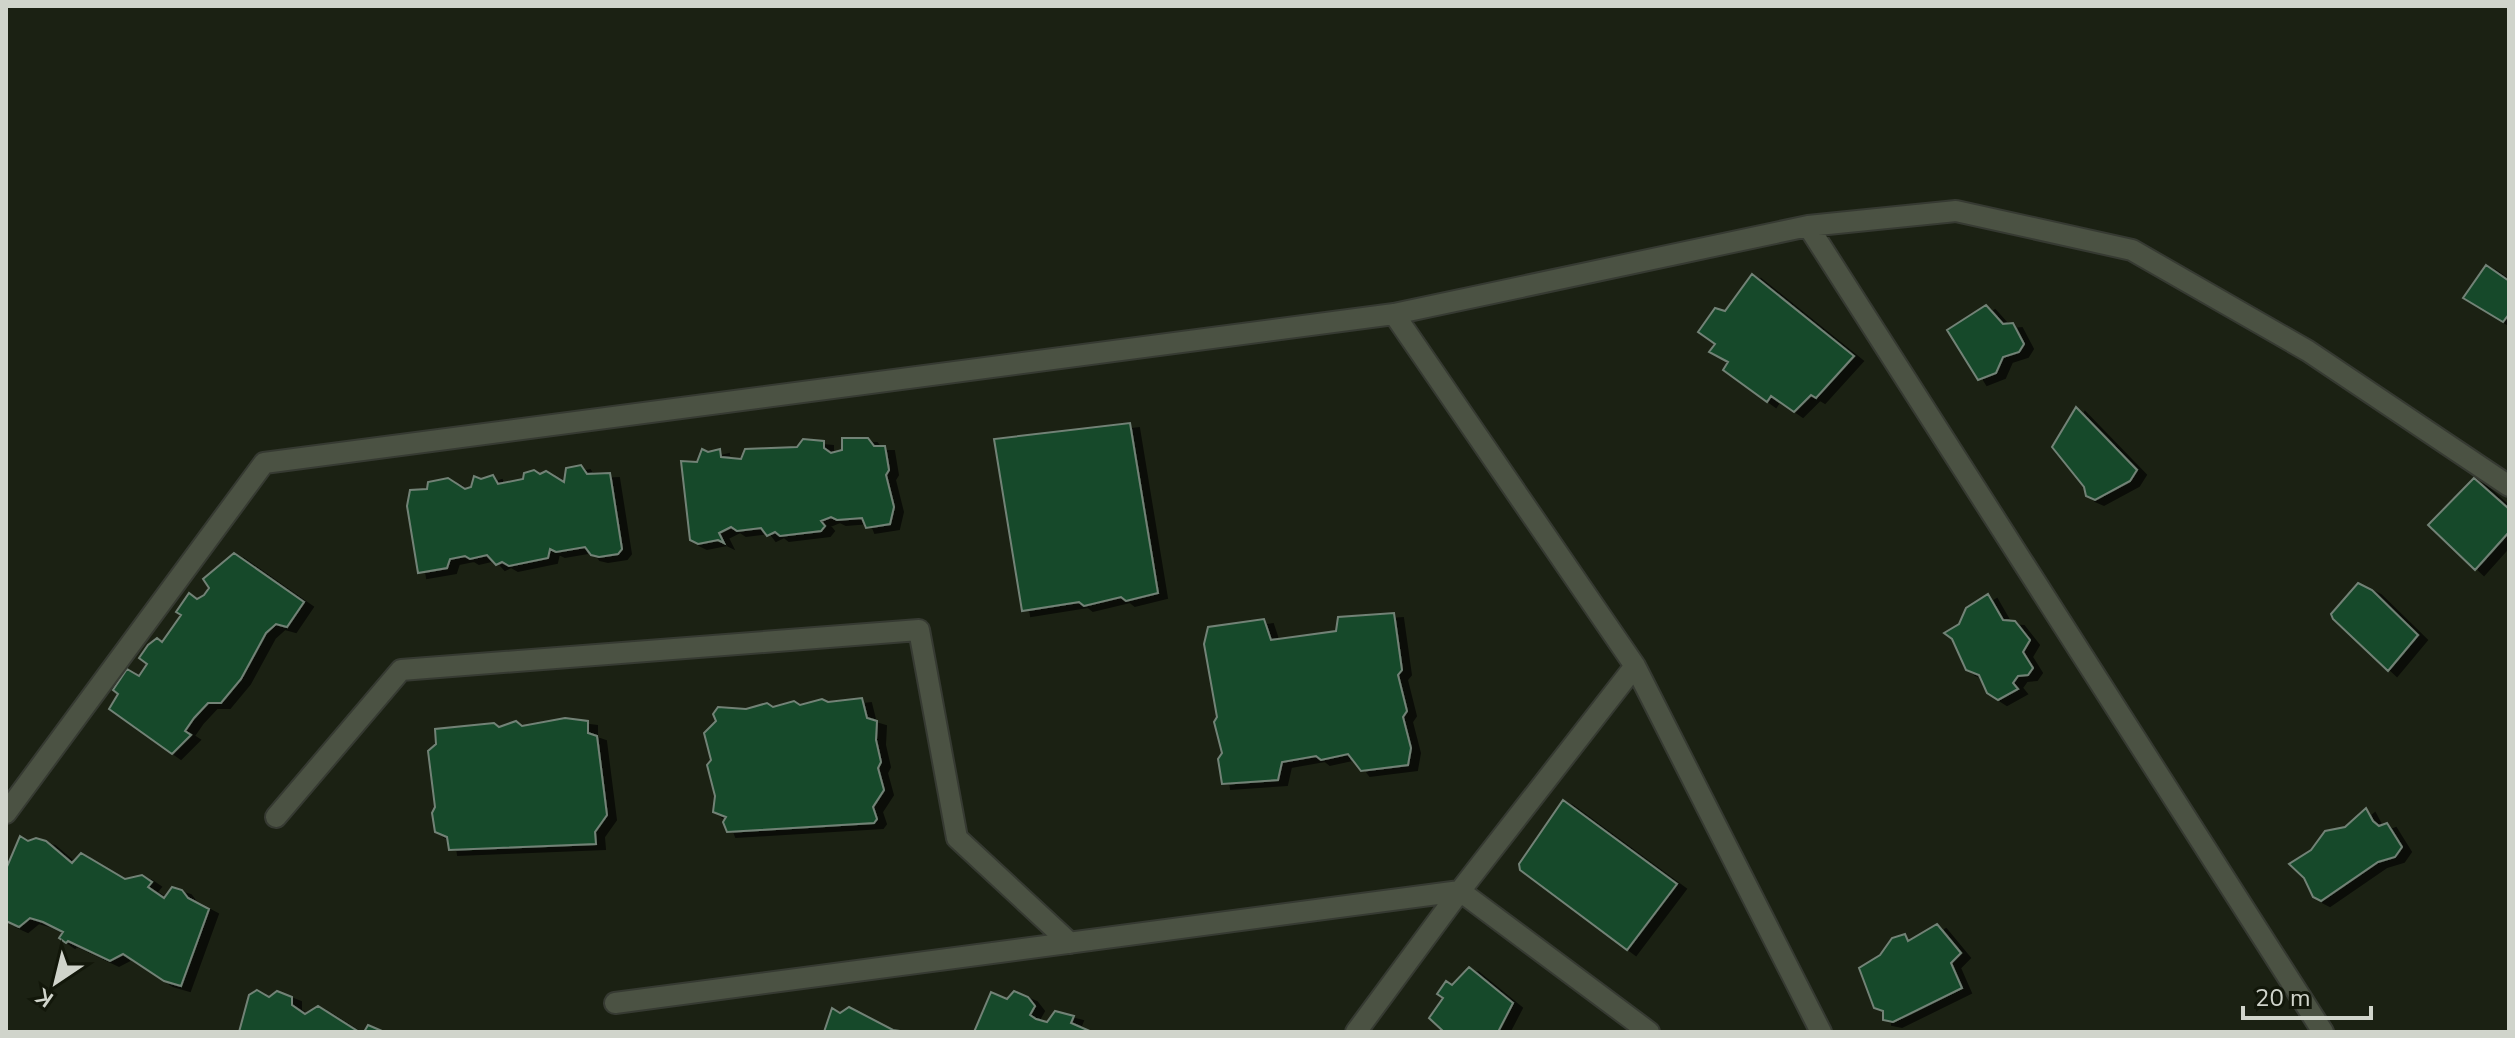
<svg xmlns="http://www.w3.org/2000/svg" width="2515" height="1038" font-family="'Nunito Sans',sans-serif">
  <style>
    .building { fill: #154a2b; stroke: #728276; stroke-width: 2; filter: url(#shadow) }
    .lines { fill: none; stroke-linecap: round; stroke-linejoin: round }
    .minor-casing { stroke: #363a32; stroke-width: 24 }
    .minor { stroke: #4b5243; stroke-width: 20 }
  </style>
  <defs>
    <filter id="shadow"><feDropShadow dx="9" dy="5" stdDeviation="0" flood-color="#0009"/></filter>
  </defs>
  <rect width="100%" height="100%" fill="#1b2113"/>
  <path class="building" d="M2486,265l23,16v33l-6,8 -40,-24z
    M1752,274l102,82 -38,42 -5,-3 -17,17 -23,-16 -4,6 -44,-32 5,-8 -19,-10 6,-8 -17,-12 17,-24 10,3z
    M1986,305l17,19 10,-1 11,21 -5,8 -16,5 -7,16 -18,7 -31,-50z
    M2076,407l61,63 -7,11 -35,19 -9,-4 -2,-9 -32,-40z
    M1130,423l28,170 -32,8 -5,-4 -37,9 -5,-4 -57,9 -28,-172z
    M842,438h26l6,8h11l4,24 -3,5 8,32 -4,17 -24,4 -4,-10 -25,2 -6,-3 -10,4 4,5 -4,5 -41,5 -5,-4 -8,4 -6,-8 -24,3 -6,-4 -12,6 5,10 -6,-3 -20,4 -8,-4 -9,-79 16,1 5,-13 6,3 12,-3 1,8 20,2 4,-10 52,-2 6,-8 21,2v7l7,5 11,-3z
    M581,465l6,9 23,-1 12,76 -4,5 -19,3 -8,-2 -6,-8 -29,5 -6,-3 -2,9 -39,8 -7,-4 -6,3 -9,-10 -17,4 -5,-3 -15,3 -3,9 -29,5 -11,-67 3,-16 17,-1 1,-7 20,-4 17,11 6,-2 3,-11 7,3 12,-4 5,9 25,-5 1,-6 10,-3 6,4 6,-3 18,11 2,-14z
    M2474,478l35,31v23l-34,38 -47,-45z
    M234,553l70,49 -17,25 -11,-3 -10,9 -25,46 -20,24h-13l-14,15 -9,13 6,4 -19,19 -63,-45 9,-15 -5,-4 14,-21 12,7 8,-12 -8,-6 9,-13 9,-7 5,4 19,-27 -5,-3 13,-19 8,6 7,-4 5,-7 -6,-9z
    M2358,583l14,7 46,45 -30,36 -55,-52 -2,-5z
    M1988,594l15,26 12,1 15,19 -7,12 10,16 -5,7 -10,1 -5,7 5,6 -20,11 -11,-7 -8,-18 -13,-5 -14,-31 -8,-6 15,-9 7,-16z
    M1394,613l8,57 -4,5 9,36 -4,6 8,31 -3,17 -47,6 -13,-17 -27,6 -5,-4 -34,6 -4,18 -56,4 -4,-25 4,-6 -8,-31 3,-5 -13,-73 4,-17 56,-8 7,21 65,-9 2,-14z
    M862,698l5,20 10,3 -1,19 5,22 -3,6 6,22 -11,17 4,12 -3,4 -147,9 -4,-10 3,-5 -13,-5 2,-16 -8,-31 4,-5 -7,-27 12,-12 -3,-7 5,-7 28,2 21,-6 6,4 21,-6 6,4 22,-6 6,3z
    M565,718l23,3v12l9,3 10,79 -12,17 1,12 -147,6 -2,-13 -12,-5 -3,-19 3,-6 -7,-56 8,-7 -1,-15 59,-6 5,4 17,-6 6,5z
    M1563,800l114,84 -50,66 -107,-80 -1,-6z
    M2366,808l7,13 6,5 8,-3 15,24 -7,10 -17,5 -57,39 -8,-4 -9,-19 -15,-14 22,-14 14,-19 20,-4z
    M20,836l8,5 8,-3 10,3 26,22 9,-10 44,26 17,-4 10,7 -4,5 16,11 8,-11 10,3 6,8 21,11 -28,77 -17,-5 -41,-27 -13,7 -42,-20 -2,2 -7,-5 4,-6 -20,-10 -13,-4 -11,9 -13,-6v-52z
    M1937,924l24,29 -10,10 11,25 -69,34 -10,-2v-9l-9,-3 -15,-40 21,-13 12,-17 13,-4 3,7z
    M1469,967l44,36 -15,29h-54l-15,-14 14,-20 -6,-4 9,-13 6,4z
    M257,990l12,7 8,-6 15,6v8l13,9 13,-8 41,26h-120l10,-37z
    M1014,991l14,6 7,9 -5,9 6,4 11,3 8,-11 19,5 -3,7 21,9h-118l17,-40 16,7z
    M849,1007l44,23 14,2h-83l8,-24 8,5z
    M368,1025l14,6 2,1h-20z"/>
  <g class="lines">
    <defs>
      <path id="minor" d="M1808,226l515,806
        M1394,314l414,-88 148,-15 176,39 176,101 201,135
        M6,813l258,-350 1130,-149 241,352 186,366
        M276,817l125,-147 518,-40 38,208 113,105
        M615,1003l845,-112 189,141
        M1356,1032l104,-141 175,-225"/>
    </defs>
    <use href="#minor" class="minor-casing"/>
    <use href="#minor" class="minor"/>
  </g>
  <rect width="2515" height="1038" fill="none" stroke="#d0d4cb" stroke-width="16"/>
  <g transform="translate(56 982) rotate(215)" stroke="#12170a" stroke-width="6" paint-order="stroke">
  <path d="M0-6L14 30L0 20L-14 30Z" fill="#d0d4cb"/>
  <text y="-12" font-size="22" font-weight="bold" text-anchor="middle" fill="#d0d4cb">K</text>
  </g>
  <path d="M2243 1006v12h128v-12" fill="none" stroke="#d0d4cb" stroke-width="4"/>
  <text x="2255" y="1006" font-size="24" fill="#d0d4cb" stroke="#12170a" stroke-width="6" paint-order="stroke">20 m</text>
</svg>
